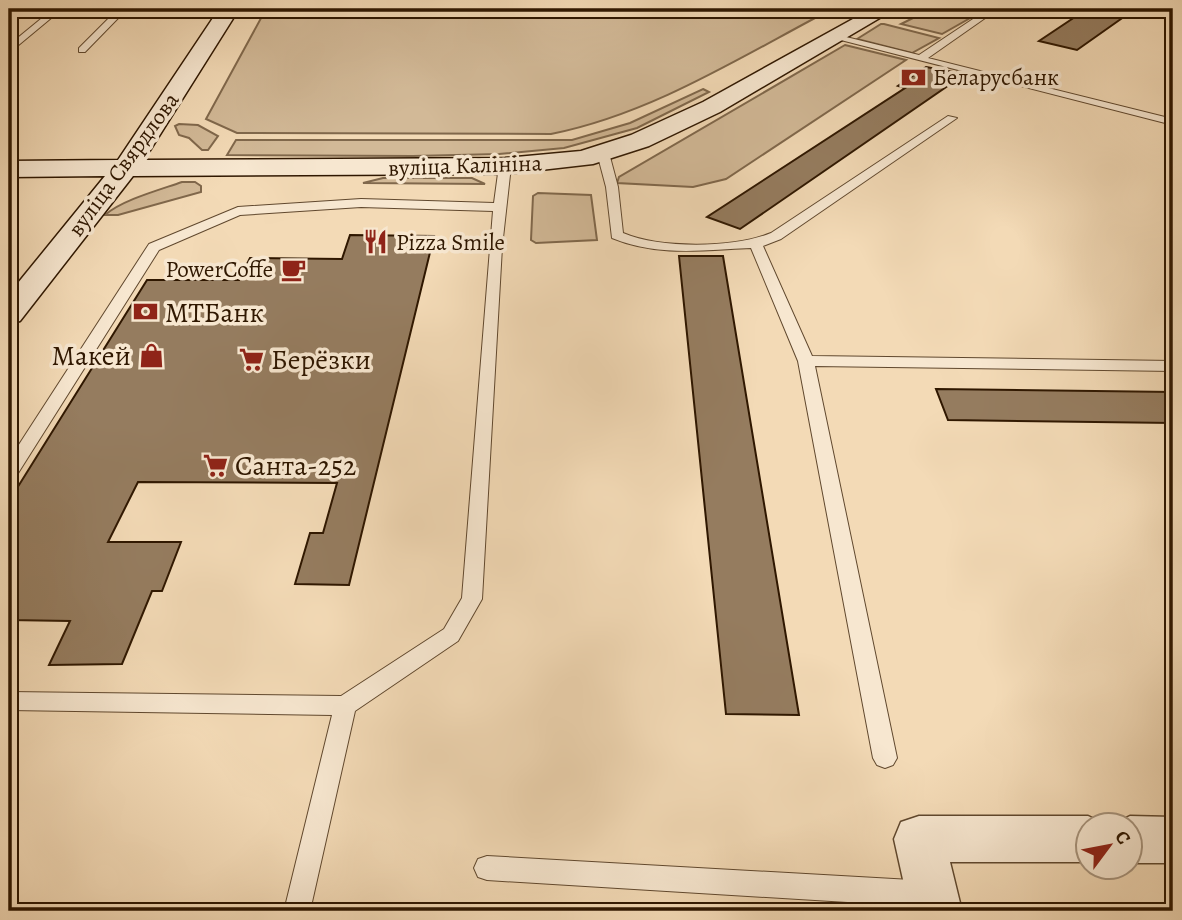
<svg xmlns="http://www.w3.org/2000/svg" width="1182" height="920" font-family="Alegreya,serif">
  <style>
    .green { fill: #d2b997; stroke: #80684c; stroke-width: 2 }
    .building { fill: #957c5f; stroke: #2f1700; stroke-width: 2 }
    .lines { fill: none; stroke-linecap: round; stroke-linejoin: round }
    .lane-casing { stroke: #60482e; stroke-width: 2 }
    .street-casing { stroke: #60482e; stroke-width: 3 }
    .secondary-casing { stroke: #2f1700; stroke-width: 3 }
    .lane { fill: #f7e7d0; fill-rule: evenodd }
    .street { fill: #f7e7d0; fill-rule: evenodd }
    .secondary { fill: #f7e7d0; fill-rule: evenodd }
    .labels { text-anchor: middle; stroke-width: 7; stroke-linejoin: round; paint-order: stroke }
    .far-poi-label { font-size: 23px; fill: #2f1700; stroke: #f7e7d0; text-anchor: start }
    .far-street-label { font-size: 23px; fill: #2f1700; stroke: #f7e7d0 }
    .poi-label { font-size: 28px; fill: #2f1700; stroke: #f7e7d0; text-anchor: start }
  </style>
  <rect width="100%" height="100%" fill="#f3dab6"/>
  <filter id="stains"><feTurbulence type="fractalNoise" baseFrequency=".00286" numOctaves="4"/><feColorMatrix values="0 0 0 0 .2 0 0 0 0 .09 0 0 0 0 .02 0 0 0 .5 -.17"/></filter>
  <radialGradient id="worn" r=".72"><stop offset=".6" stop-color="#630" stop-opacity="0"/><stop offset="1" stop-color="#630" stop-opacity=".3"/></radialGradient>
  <path class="green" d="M266,9h566c-90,47 -180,105 -281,125l-314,-1 -31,-14z
    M931,9l41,8 -30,17 -41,-10z
    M881,24h3l55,14 -27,15 -55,-14z
    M845,45l61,15 -180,119 -33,8 -76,-4 2,-6z
    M703,89l6,3 -72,36 -73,20 -65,6 -86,2 -186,-1 9,-15h336l58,-17z
    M179,124l19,1 20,11 -10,14h-6l-13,-12 -10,-3 -4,-9z
    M383,178h89l13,6 -122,-1z
    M182,182h13l6,4v6l-83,23h-13c17,-15 54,-25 77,-33z
    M538,193l53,2 6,45 -61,3 -5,-3 2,-44z"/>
  <path class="building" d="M1087,9h48l-58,41 -38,-9z
    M926,67l39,7 -225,155 -33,-12 198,-129 -7,-2z
    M350,235l84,1 -85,349 -54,-1 15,-51h13l14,-50 -199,-1 -30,60h73l-19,49h-10l-30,73 -73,1 21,-44 -61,-1v-119l138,-221h92l11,-22 92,1z
    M679,256h44l76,459 -73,-1z
    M936,389l237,3v31l-225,-3z"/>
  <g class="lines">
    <defs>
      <path id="lane" d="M53,9h9l-53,44v-8z
        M118,9h9l-42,43h-6v-4z
        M988,9h10l-70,49 245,61v6l-344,-88 5,-3 85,21z
        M948,116l9,2 -176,121 -18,7 49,110 361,5v10l-358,-5 82,392 -4,7 -8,3 -8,-3 -4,-7 -75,-397 -47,-113c-48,2 -93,9 -139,-10l-6,-51 -9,-34 6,-3 6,3 9,34 5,46c38,16 111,15 148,0z
        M505,162l6,4 -9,81 -20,352 -24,42 -103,70 -45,200h-26l48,-196 -323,-5v-18l332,4 103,-67 18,-31 31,-387 -132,-4 -121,8 -81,35 -144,228 -6,2v-20l140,-216 89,-37 123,-8 133,4 5,-37z
        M487,856l442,25 9,4 4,9 -4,9 -9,4 -442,-27 -9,-3 -4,-9 4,-9z"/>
      <path id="street" d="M919,816h169l19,9h-19v37h-138l12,49h-52l-16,-72 7,-17z
        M1130,816l43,1v46h-43v-38h-18z"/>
      <path id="secondary" d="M219,9h20l-95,151 361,-2 76,-7 50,-16 72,-33 168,-93h24l-175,103 -71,34 -56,18 -88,10 -372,2 -113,145 -11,3v-30l96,-118 -96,1v-16l109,-1z"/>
    </defs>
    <use href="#lane" class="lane-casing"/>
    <use href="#street" class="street-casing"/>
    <use href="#secondary" class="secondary-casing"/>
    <use href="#lane" class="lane"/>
    <use href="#street" class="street"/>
    <use href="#secondary" class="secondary"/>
  </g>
  <defs>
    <symbol id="bank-bare" viewBox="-9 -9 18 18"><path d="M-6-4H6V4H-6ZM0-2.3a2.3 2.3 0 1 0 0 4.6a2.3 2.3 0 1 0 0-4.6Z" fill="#8f2418" stroke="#f7e7d0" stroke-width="2.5" paint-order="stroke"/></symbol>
    <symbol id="restaurant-bare" viewBox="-9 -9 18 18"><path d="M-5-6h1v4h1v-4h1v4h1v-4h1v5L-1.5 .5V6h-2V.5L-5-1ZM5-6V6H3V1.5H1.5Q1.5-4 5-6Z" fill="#8f2418" stroke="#f7e7d0" stroke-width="2.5" paint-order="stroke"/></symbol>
    <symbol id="cafe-bare" viewBox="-9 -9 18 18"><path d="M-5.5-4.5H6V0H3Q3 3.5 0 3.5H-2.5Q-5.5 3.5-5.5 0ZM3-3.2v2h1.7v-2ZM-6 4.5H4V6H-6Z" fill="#8f2418" stroke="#f7e7d0" stroke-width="2.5" paint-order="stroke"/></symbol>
    <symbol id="shop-bare" viewBox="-9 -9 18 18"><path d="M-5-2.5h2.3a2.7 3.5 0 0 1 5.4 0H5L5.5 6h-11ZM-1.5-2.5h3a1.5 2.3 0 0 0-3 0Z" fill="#8f2418" stroke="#f7e7d0" stroke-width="2.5" paint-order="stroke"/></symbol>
    <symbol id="supermarket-bare" viewBox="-9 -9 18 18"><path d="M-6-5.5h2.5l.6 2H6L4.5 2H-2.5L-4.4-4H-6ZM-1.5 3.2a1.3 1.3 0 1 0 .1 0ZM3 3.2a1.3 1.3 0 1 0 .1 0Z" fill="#8f2418" stroke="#f7e7d0" stroke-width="2.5" paint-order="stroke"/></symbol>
  </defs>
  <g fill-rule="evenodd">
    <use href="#bank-bare" x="896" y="60" width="35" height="35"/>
    <use href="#restaurant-bare" x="358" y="224" width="35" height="35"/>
    <use href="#cafe-bare" x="276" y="252" width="35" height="35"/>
    <use href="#bank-bare" x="128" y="294" width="35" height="35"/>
    <use href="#shop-bare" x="134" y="338" width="35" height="35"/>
    <use href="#supermarket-bare" x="234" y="342" width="35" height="35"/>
    <use href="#supermarket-bare" x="198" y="448" width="35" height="35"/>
  </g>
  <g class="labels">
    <g class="far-poi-label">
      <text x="933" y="85">Беларусбанк</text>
      <text x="396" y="250">Pizza Smile</text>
      <text x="273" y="277" text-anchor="end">PowerCoffe</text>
    </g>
    <g class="far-street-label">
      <text transform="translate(123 164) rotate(-54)" y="8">вуліца Свярдлова</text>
      <text transform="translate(465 165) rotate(-2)" y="8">вуліца Калініна</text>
    </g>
    <g class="poi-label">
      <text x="165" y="322">МТБанк</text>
      <text x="131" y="365" text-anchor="end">Макей</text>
      <text x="271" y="369">Берёзки</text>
      <text x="235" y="475">Санта-252</text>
    </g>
  </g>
  <rect width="1182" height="920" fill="none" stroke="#f3dab6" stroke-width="35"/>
  <rect x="10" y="10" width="1161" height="899" fill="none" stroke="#2f1700" stroke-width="3.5"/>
  <rect x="18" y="18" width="1147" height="885" fill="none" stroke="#2f1700" stroke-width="2"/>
  <g transform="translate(1109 846) rotate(58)"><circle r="33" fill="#f7e7d0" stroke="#a7947d" stroke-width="2"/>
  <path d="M0-5L12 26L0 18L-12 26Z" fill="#8f2418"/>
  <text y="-10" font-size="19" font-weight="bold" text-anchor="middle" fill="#2f1700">С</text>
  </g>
  <rect width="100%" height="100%" filter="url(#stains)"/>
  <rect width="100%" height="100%" fill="url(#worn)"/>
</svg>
